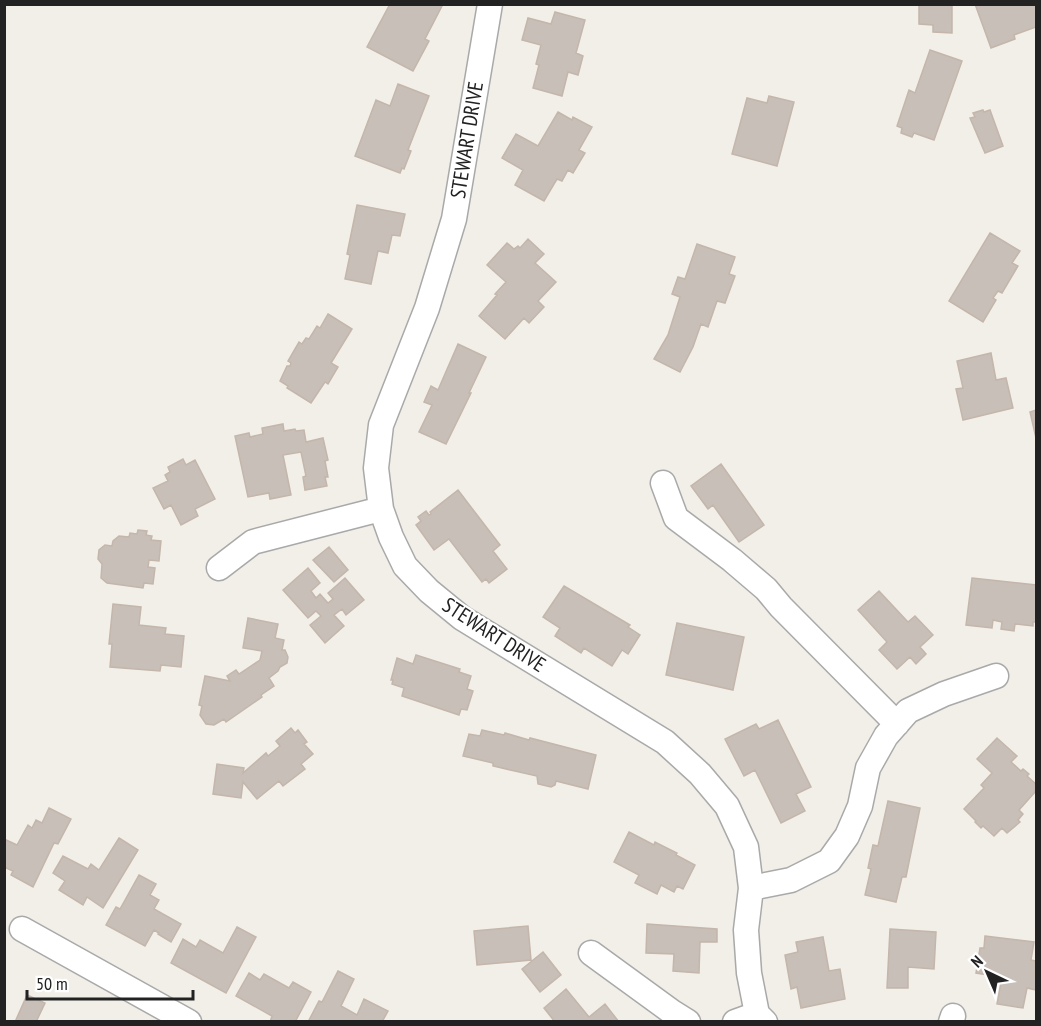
<svg xmlns="http://www.w3.org/2000/svg" width="1041" height="1026" font-family="'PT Sans Narrow',sans-serif">
  <style>
    .building { fill: #c7bfb8; stroke: #c4b6ab; stroke-width: 1.5 }
    .lines { fill: none; stroke-linecap: round; stroke-linejoin: round }
    .minor-casing { stroke: #a9a9a9; stroke-width: 27 }
    .minor { stroke: #fff; stroke-width: 24 }
    .labels { text-anchor: middle; stroke-width: 4.5; stroke-linejoin: round; paint-order: stroke }
    .street-label { font-size: 21px; fill: #222; stroke: #fff }
  </style>
  <rect width="100%" height="100%" fill="#f2efe9"/>
  <path class="building" d="M390,4h49l3,2 -17,33 4,2 -16,30 -46,-24z
    M919,4h33v29l-19,-1v-7l-14,-1z
    M975,4h61v23l-22,8 1,4 -24,9z
    M555,12l30,8 -9,33 7,3 -5,19 -10,-3 -6,24 -29,-8 6,-23 -3,-1 5,-19 -19,-5 6,-22 23,6z
    M930,50l32,11 -28,79 -20,-7 -2,4 -11,-4 1,-5 -5,-2 12,-36 6,3z
    M398,84l31,12 -21,54 3,1 -7,18 -2,-1 -2,5 -45,-17 21,-56 14,6z
    M769,96l25,6 -17,64 -45,-12 15,-56 20,5z
    M983,110l1,2 6,-2 13,36 -18,7 -15,-35 5,-1 -2,-4z
    M558,112l14,8 1,-3 19,10 -13,23 6,3 -12,20 -5,-3 -6,11 -5,-2 -13,22 -29,-16 8,-15 -21,-12 14,-24 22,12z
    M357,205l48,9 -5,22 -8,-1 -4,18 -10,-2 -7,33 -26,-5 5,-24 -3,-1z
    M990,233l30,18 -8,12 6,3 -16,27 -4,-2 -5,7 3,2 -13,22 -34,-21z
    M528,239l16,15 -9,9 21,19 -18,19 6,6 -15,16 -5,-5 -19,21 -26,-23 18,-21 -2,-1 11,-12 -19,-17 20,-22 7,6 4,-3 2,2z
    M697,244l38,13 -6,17 6,2 -10,27 -8,-2 -9,26 -7,-3 -8,23 -13,25 -26,-13 14,-24 12,-38 -8,-3 6,-17 7,2z
    M328,314l24,15 -21,34 7,4 -10,17 -3,-2 -14,21 -24,-15 1,-2 -8,-5 7,-15h3l1,-3 -3,-2 11,-19 3,2 4,-6 3,1 8,-13 3,2z
    M458,344l28,13 -17,36h2l-25,51 -27,-12 13,-27 -8,-3 7,-16 7,4z
    M991,353l5,27 10,-2 7,30 -50,12 -7,-31 7,-1 -6,-27z
    M1036,410v28l-6,-26z
    M283,424l1,7 11,-2 1,2 8,-1 2,12 17,-4 5,22 -3,1 3,16h-3l2,9 -22,4 -2,-13 3,-1 -5,-24 -18,3 8,40 -21,4 -1,-6 -21,4 -13,-61 14,-3 1,4 13,-3 -1,-6z
    M183,459l3,6 9,-5 20,39 -20,10 3,7 -17,9 -10,-20 -7,4 -11,-21 15,-7 -3,-6 5,-3 -2,-5z
    M721,464l43,61 -25,17 -26,-37 -5,4 -17,-23z
    M458,490l42,55 -7,6 14,18 -18,14 -3,-4 -4,3 -33,-43 -15,11 -18,-25 5,-4 -3,-4 8,-6 3,4 2,-1 -1,-2z
    M138,530l9,1 -1,4 6,1 -1,4 10,1 -2,20 -10,-1 -1,7 7,1 -2,16 -9,-1 -1,5 -36,-5 -6,-5 1,-14 -4,-5 1,-9 6,-5 7,1 1,-5 6,-5 10,1 1,-4 7,1z
    M329,547l19,23 -14,12 -21,-22z
    M308,568l12,15 -9,8 5,7 4,-4 8,9 5,-4 -5,-6 17,-15 19,22 -18,15 -4,-6 -8,6 10,11 -19,17 -15,-18 11,-9 -5,-5 -8,7 -25,-28z
    M972,578l64,7v37h-3v4l-18,-2 -1,7 -13,-2 1,-7 -9,-2 -1,8 -26,-3z
    M564,586l66,39 -2,2 12,8 -12,19 -6,-4 -10,16 -28,-18 -3,5 -26,-17 5,-8 -17,-11z
    M879,591l29,31 7,-6 18,19 -13,12 6,7 -10,10 -6,-7 -13,12 -18,-19 8,-8 -29,-32z
    M113,604l28,3 -2,18 27,3 -1,6 19,2 -3,31 -20,-2 -1,6 -50,-4 2,-23h-3z
    M248,618l30,6 -3,14 9,2 -2,10h3l3,7 -1,6 -7,4 -2,4 -9,7 5,8 -13,9 1,2 -36,25 -2,-3 -10,6 -8,-1 -6,-9 2,-9 -3,-1 6,-29 25,5 -3,-5 9,-6 3,4 21,-14 2,-9 -19,-3z
    M677,623l67,14 -11,53 -67,-15z
    M416,655l44,14 -1,3 12,4 -4,13 6,2 -6,19 -6,-1 -2,6 -57,-19 2,-8 -12,-4 1,-4h-2l6,-22 16,6z
    M778,720l33,67 -15,7 9,17 -24,12 -26,-53 -11,6 -19,-37 31,-15 3,5z
    M291,728l4,5 3,-3 9,12 -3,2 9,10 -12,10 4,5 -22,17 -4,-5 -22,18 -14,-17 -2,16 -28,-4 4,-30 27,4 -1,5 23,-20 2,3 12,-10 -4,-5z
    M482,730l22,5 1,-2 24,7 1,-2 66,17 -8,34 -32,-8 -1,4 -4,2 -13,-3 -1,-8 -44,-10v-3l-30,-7 6,-22 11,2z
    M997,738l20,18 -6,6 10,9 2,-2 6,5 -2,2 9,8v7l-17,19 4,4 -5,6 2,2 -13,11 -5,-5 -8,8 -11,-10 -2,2 -6,-6 1,-1 -12,-12 20,-21 -3,-3 11,-12 -15,-14z
    M888,801l32,7 -14,69h-4l-6,25 -31,-7 6,-26 -3,-1 5,-23 5,1z
    M49,808l22,11 -13,25 -4,-1 -21,44 -22,-12 2,-4 -9,-4v-28l13,6 11,-20 4,3 4,-8 6,3z
    M629,832l25,13 1,-3 22,11 -1,2 19,10 -12,24 -6,-3 -3,6 -13,-7 -4,9 -22,-11 4,-8 -25,-13z
    M119,838l19,12 -35,58 -16,-11 -4,8 -24,-15 6,-9 -12,-8 10,-17 25,13 3,-5 8,6z
    M139,875l17,9 -6,11 9,5 -5,9 27,15 -10,18 -13,-8 1,-1 -5,-3 -9,16 -39,-21 10,-18 4,2z
    M647,924l70,5v13h-17l-1,31 -26,-2 1,-17 -28,-1z
    M528,926l3,34 -54,5 -3,-34z
    M237,927l19,10 -30,56 -55,-30 12,-24 13,8 4,-7 23,13z
    M890,929l46,3 -2,37 -26,-2v21h-21z
    M985,936l49,6 -3,18 5,1v29l-9,-2 -4,20 -26,-4 5,-27 -26,-4 4,-25h4z
    M823,937l6,34 11,-2 5,30 -44,9 -4,-21 -6,2 -6,-34 13,-3 -2,-10z
    M543,952l18,23 -21,17 -18,-23z
    M338,971l16,8 -13,27 16,9 7,-16 24,12 -6,11h-74l11,-21 3,1z
    M249,973l11,7 4,-6 25,14 4,-6 18,10 -16,30h-25l2,-6 -36,-20z
    M566,989l23,28 16,-13 14,18h-64l-11,-14z
    M27,995l18,8 -9,19h-21z"/>
  <g class="lines">
    <defs>
      <path id="minor" d="M490,4l-36,215 -27,89 -46,117 -5,43 5,41 10,28 14,29 24,25 33,27 203,124 35,32 27,32 19,41 5,41 -5,42 3,43 8,41 8,8
        M663,483l13,35 56,42 34,29 15,18 116,117
        M219,568l34,-26 128,-33
        M751,888l40,-8 38,-19 18,-25 13,-30 8,-38 18,-32 22,-25 36,-17 52,-18
        M22,929l167,93
        M591,953l81,59 16,10
        M735,1022l22,-8
        M951,1022l2,-6"/>
    </defs>
    <use href="#minor" class="minor-casing"/>
    <use href="#minor" class="minor"/>
  </g>
  <g class="labels">
    <g class="street-label">
      <text transform="translate(467 140) rotate(-81)" y="7">STEWART DRIVE</text>
      <text transform="translate(494 635) rotate(33)" y="7">STEWART DRIVE</text>
    </g>
  </g>
  <rect width="1041" height="1026" fill="none" stroke="#222222" stroke-width="12"/>
  <g transform="translate(987 972) rotate(316)" stroke="#ffffff" stroke-width="4.5" paint-order="stroke">
  <path d="M0-4.5L10 22L0 15L-10 22Z" fill="#222222"/>
  <text y="-9" font-size="16" font-weight="bold" text-anchor="middle" fill="#222222">N</text>
  </g>
  <path d="M27 990v9h166v-9" fill="none" stroke="#222222" stroke-width="3"/>
  <text x="36" y="990" font-size="18" fill="#222222" stroke="#ffffff" stroke-width="4.5" paint-order="stroke">50 m</text>
</svg>
